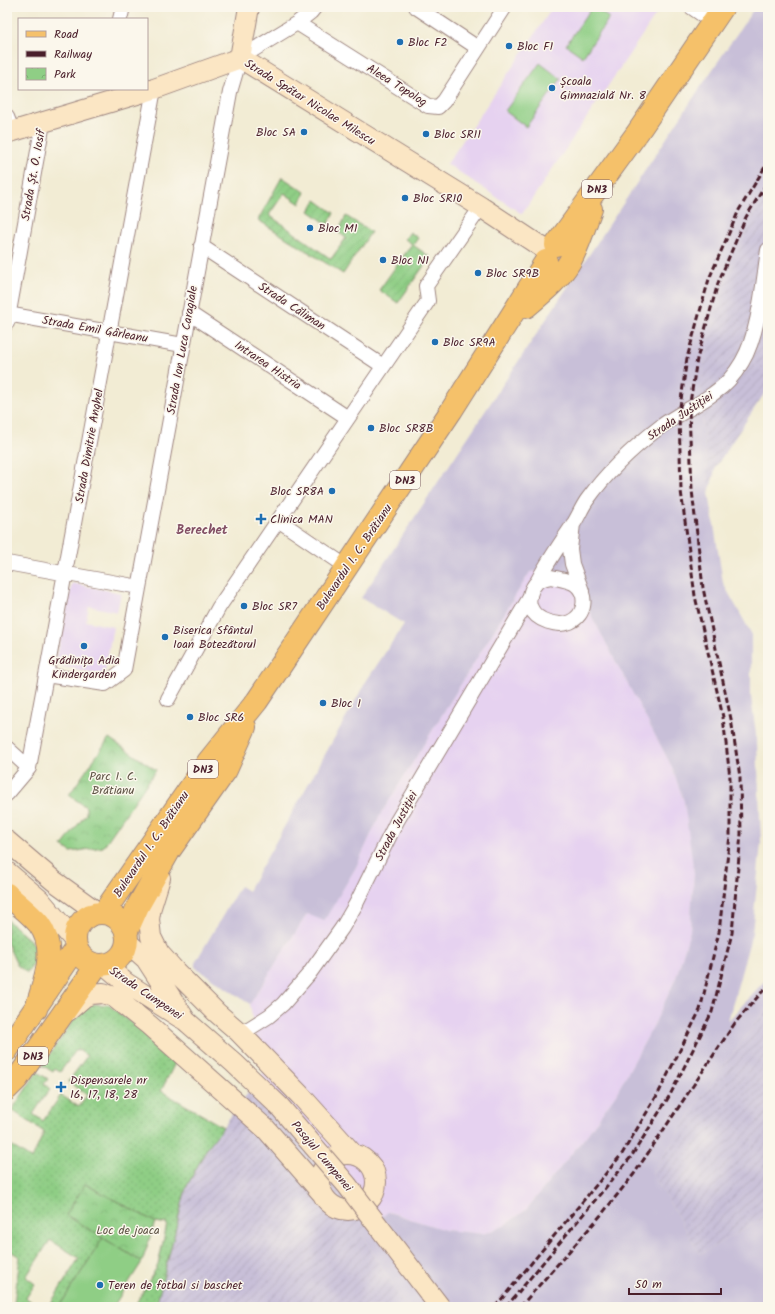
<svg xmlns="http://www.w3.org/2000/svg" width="775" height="1314" font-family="Kalam,sans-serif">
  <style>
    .built { fill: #e6d2f0 }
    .industrial { fill: url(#industrial-furrows) }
    .railway { fill: #c8bfd8 }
    .grass { fill: url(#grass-dots); stroke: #6c7658 }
    .park { fill: url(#park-crowns); stroke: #6c7658 }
    .garden { fill: url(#garden-furrows); stroke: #6c7658 }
    .pitch { fill: #8fce85; stroke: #6c7658 }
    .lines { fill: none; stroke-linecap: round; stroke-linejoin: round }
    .street-casing { stroke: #9e8680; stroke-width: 16 }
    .secondary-casing { stroke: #9e8680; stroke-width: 22 }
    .primary-casing { stroke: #9e8680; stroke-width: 24 }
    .street { stroke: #fff; stroke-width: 14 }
    .secondary { stroke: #fbe6c4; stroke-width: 20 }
    .primary { stroke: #f5c16b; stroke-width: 22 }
    .rail { stroke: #4a1f2b; stroke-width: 3; stroke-dasharray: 6 3; stroke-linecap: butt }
    .secondary-bridge-casing { stroke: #9e8680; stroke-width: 22; stroke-linecap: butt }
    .secondary-bridge { stroke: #fbe6c4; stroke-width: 20 }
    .poi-dot { fill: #1f6fb2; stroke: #fbf7ec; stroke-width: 1.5 }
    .labels { text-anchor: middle; stroke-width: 3; stroke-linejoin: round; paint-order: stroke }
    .shield { fill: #fbf7ec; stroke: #7f6065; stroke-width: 1 }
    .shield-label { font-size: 11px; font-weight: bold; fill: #4a1f2b }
    .poi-label { font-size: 12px; fill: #4a1f2b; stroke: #fbf7ec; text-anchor: start }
    .street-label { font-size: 12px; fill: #4a1f2b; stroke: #fbf7ec }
    .park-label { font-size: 12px; fill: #5f5446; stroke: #fbf7ec }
    .neighbourhood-label { font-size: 13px; font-weight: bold; fill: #824f64; stroke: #fbf7ec }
  </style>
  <defs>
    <pattern id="industrial-furrows" width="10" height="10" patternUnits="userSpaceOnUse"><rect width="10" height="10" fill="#c8bfd8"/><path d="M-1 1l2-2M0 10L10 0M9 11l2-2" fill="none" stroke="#ada4ba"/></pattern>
    <pattern id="grass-dots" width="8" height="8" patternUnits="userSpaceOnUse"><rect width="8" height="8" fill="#8fce85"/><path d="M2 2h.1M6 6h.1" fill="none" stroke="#7db073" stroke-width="1.8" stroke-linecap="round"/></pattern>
    <pattern id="park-crowns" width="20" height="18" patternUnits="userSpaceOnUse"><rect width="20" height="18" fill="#8fce85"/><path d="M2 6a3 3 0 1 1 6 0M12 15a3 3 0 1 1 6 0" fill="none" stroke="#7db073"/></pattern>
    <pattern id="garden-furrows" width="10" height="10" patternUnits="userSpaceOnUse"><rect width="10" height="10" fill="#8fce85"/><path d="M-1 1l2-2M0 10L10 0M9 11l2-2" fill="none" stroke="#7db073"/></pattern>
  </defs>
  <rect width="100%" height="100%" fill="#fbf7ec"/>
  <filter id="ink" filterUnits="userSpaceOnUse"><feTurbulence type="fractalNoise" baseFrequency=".025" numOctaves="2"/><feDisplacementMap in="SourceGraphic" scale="8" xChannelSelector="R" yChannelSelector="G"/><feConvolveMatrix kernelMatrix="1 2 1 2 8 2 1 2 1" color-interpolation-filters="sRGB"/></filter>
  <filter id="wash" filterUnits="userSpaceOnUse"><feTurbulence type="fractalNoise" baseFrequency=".012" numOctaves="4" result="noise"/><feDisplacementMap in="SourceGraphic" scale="16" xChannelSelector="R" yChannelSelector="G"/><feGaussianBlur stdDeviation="0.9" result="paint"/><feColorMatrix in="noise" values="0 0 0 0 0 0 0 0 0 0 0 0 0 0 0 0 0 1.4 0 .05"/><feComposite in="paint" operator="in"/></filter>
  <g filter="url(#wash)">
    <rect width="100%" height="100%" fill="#f2ecd4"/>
    <path class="built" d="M553,7h53l9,6 4,-6h42l-139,207 -75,-50z
      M548,570l17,2 14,6 10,33 82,154 13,36 6,40 4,32 -4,58 -14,47 -22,47 -38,69 -29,41 -61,75 -22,16 -21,8 -38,-4 -56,-18 -13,10 -122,-137 18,-24 -16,-21 -6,-36 57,-90 17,6 32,-53 23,-50 151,-245z
      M72,583l49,10 -4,19 -28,-6 -3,15 27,6 -9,48 -49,-10z"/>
    <path class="industrial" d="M768,189v199l-52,78 -7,27 -9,-98 5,-36 19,-73 27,-66z
      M768,1007v209l-68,38 -48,-81 61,-93z
      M254,1085l122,137 -15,11 45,74h-250l30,-119 21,-40z"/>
    <path class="railway" d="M755,7h13v182l-17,31 -27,66 -19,73 -5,36 9,98 14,90 28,50v64l6,45 4,101 -9,90 -24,88 40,-44v30l-55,73 -61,93 48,81 68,-38v91h-362l-45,-74 27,-21 57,18 38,4 21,-8 22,-16 61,-75 29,-41 38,-69 22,-47 14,-47 4,-58 -10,-72 -13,-36 -82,-154 -10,-33 -14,-6 -17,-2 -18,2 -151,245 -23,50 -32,54 -17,-7 -57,90 -55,-37v-4l45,-77 8,5 119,-211 37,-56 -43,-26 335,-504z"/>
    <path class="grass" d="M7,920l25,22 7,11 -3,8 -9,12 -10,-8 -10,-22z
      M91,1004l18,1 68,54 -16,32 62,36 -16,21 -21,40 -30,119h-22l24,-42 9,-41 -12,-2 -70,-38 -19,31 37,23 -44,69 -10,-1 30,-48 -29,-18 -24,37 9,7 -9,14 12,8 -1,1h-16l-7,-4 6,-46 -13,-8v-106l25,16 12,-27 -32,-22 25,-38 11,7 -4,5 6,5 -17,25 10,7 18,-26 18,12 8,-12 -19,-13 19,-26 -10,-7 -17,23 -5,-3 -2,3 -11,-7 30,-43z"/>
    <path class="park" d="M109,738l47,32 -53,77 -32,5 -9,-6 24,-32v-7l-17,-12z
      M85,1184l70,38 -13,40 -76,-47z"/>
    <path class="garden" d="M282,177l23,15 -5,12 -16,-11 -15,22 62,44 15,-21 -8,-6 8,-16 25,16 -28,42 -85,-54z
      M316,200l18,13 -6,12 -19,-14z
      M410,232l8,6 -5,7 17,12 -32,46 -19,-13 33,-46 -7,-5z"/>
    <path class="pitch" d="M592,7h2l15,11 -26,39 -17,-12z
      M540,63l21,16 -35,48 -21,-16z
      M103,1238l39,24 -29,45h-54z"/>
  </g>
  <g filter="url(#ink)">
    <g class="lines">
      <defs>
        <path id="street" d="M416,7l62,41
          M691,7l22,15
          M120,19l3,-12
          M297,23l131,83 10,1 6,-6 61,-94
          M7,117l6,15
          M201,246l182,120
          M189,313l159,105
          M7,314l176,31
          M7,323l36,-200
          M278,520l69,47
          M573,524l-3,25 2,15 10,27
          M7,563l132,24
          M551,577c8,2 17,3 24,7 13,10 11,31 -5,38 -12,5 -34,-1 -39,-14 -4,-8 0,-20 6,-26 4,-3 10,-4 14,-5z
          M537,582c11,-21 24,-39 37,-59 5,-8 8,-16 13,-23 20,-28 47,-53 73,-73 17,-13 37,-21 54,-34 12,-8 21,-19 28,-31 17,-28 21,-79 26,-112
          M46,675l59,9 19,-14 106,-578 10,-34 57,-35 14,-11 4,-5
          M168,699l51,-92 209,-306 -2,-15 55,-79
          M7,748l22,20
          M7,794l22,-26 125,-679
          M239,1032l11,-4 19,-12 14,-12 26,-30 33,-46 14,-24 41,-83 133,-224"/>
        <path id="secondary" d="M240,58l9,-51
          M7,133l147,-44 86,-31 241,149 65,43
          M7,841l47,40 43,31
          M7,872l33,28 34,40
          M160,878l-9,29 -2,12 2,18 8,16 17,19 41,41 22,19 62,64 52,58
          M127,942l19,17 40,62
          M105,965l21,18 55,35
          M68,1011l16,-14 7,-3 12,-1 11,4 35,28 117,104 55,63
          M320 1182a28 28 0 1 1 56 0a28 28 0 1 1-56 0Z"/>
        <path id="primary" d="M556,245l82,-113 85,-125
          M526,307c15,-13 32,-26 43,-44 10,-17 15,-36 22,-54
          M7,894c10,10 23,19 32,30 19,25 5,58 -3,85
          M104,912l104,-150 49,-61 194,-290 95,-150
          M75 939a26 26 0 1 1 52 0a26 26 0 1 1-52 0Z
          M126,933l12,-27 31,-55 57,-81 19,-43
          M7,1050l69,-102
          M7,1089l10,-10 80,-114"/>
      </defs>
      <use href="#street" class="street-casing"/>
      <use href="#secondary" class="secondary-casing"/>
      <use href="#primary" class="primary-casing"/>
      <use href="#street" class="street"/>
      <use href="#secondary" class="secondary"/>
      <use href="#primary" class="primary"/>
      <path class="rail" d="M495,1307l127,-153 37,-62 41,-82 19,-78 11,-97v-57l-7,-61 -28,-121 -14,-105 -2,-77 8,-56 22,-79 30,-69 29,-48
        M506,1307l125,-150 39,-62 42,-83 20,-79 9,-99 -1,-57 -9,-58 -28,-131 -11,-98 -3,-81 8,-50 21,-76 28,-66 22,-36
        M520,1307l81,-92 33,-41 101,-151 33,-38"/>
      <defs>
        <path id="secondary-bridge" d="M186,1021l48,42 46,44 67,78 93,122"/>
      </defs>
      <use href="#secondary-bridge" class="secondary-bridge-casing"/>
      <use href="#secondary-bridge" class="secondary-bridge"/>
    </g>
  </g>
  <g class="poi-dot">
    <circle cx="400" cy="42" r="4"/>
    <circle cx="509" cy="46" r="4"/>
    <circle cx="552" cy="88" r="4"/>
    <circle cx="304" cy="132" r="4"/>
    <circle cx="426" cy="134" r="4"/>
    <circle cx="405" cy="198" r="4"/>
    <circle cx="310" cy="228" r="4"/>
    <circle cx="383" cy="260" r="4"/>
    <circle cx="478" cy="273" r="4"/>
    <circle cx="435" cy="342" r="4"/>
    <circle cx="371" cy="428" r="4"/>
    <circle cx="332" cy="491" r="4"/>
    <path d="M259 513h4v4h4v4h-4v4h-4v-4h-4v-4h4z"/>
    <circle cx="244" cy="606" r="4"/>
    <circle cx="165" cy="637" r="4"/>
    <circle cx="84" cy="646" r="4"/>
    <circle cx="323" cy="703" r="4"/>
    <circle cx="190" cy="717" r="4"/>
    <path d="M59 1081h4v4h4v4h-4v4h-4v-4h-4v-4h4z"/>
    <circle cx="100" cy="1285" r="4"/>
  </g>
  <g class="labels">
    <g class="shield">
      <rect x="582" y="180" width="30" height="18" rx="3"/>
      <rect x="390" y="471" width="30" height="18" rx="3"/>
      <rect x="188" y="760" width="30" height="18" rx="3"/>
      <rect x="18" y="1047" width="30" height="18" rx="3"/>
    </g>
    <g class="shield-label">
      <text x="597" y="193">DN3</text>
      <text x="405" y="484">DN3</text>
      <text x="203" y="773">DN3</text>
      <text x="33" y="1060">DN3</text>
    </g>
    <g class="poi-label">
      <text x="408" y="46">Bloc F2</text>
      <text x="517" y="50">Bloc F1</text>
      <text x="560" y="85">Școala<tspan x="560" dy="14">Gimnazială Nr. 8</tspan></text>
      <text x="296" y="136" text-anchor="end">Bloc 5A</text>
      <text x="434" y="138">Bloc SR11</text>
      <text x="413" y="202">Bloc SR10</text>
      <text x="318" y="232">Bloc M1</text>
      <text x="391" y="264">Bloc N1</text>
      <text x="486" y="277">Bloc SR9B</text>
      <text x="443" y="346">Bloc SR9A</text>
      <text x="379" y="432">Bloc SR8B</text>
      <text x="324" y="495" text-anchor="end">Bloc SR8A</text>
      <text x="270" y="523">Clinica MAN</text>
      <text x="252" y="610">Bloc SR7</text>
      <text x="173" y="634">Biserica Sfântul<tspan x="173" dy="14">Ioan Botezătorul</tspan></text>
      <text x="84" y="664" text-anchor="middle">Grădinița Adia<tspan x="84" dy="14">Kindergarden</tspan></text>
      <text x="331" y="707">Bloc I</text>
      <text x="198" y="721">Bloc SR6</text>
      <text x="70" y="1084">Dispensarele nr<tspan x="70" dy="14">16, 17, 18, 28</tspan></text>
      <text x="108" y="1289">Teren de fotbal si baschet</text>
    </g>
    <g class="street-label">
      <text transform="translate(397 85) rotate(32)" y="4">Aleea Topolog</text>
      <text transform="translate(310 102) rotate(32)" y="4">Strada Spătar Nicolae Milescu</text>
      <text transform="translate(33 175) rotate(-80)" y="4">Strada Șt. O. Iosif</text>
      <text transform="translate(292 306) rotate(33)" y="4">Strada Căliman</text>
      <text transform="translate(95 329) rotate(10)" y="4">Strada Emil Gârleanu</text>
      <text transform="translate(182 350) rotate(-80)" y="4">Strada Ion Luca Caragiale</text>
      <text transform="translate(268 365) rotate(34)" y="4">Intrarea Histria</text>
      <text transform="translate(680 416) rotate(-34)" y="4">Strada Justiției</text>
      <text transform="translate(89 446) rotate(-80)" y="4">Strada Dimitrie Anghel</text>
      <text transform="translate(354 557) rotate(-56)" y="4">Bulevardul I. C. Brătianu</text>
      <text transform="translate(396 826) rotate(-62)" y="4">Strada Justiției</text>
      <text transform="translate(151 844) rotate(-56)" y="4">Bulevardul I. C. Brătianu</text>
      <text transform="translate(146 993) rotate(34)" y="4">Strada Cumpenei</text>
      <text transform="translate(322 1156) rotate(50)" y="4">Pasajul Cumpenei</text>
    </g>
    <g class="park-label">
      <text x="113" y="780">Parc I. C.<tspan x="113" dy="14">Brătianu</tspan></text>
      <text x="128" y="1234">Loc de joaca</text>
    </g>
    <g class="neighbourhood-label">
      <text x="202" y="534">Berechet</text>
    </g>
  </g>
  <rect width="775" height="1314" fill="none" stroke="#fbf7ec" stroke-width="24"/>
  <rect x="18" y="18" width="130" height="72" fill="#fbf7ec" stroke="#b4a19f"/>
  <rect x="26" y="31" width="20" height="6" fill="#f5c16b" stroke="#b4a19f"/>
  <text x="54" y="38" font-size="12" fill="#4a1f2b">Road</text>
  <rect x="26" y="51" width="20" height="6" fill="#4a1f2b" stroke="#b4a19f"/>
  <text x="54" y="58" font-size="12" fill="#4a1f2b">Railway</text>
  <rect x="26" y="68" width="20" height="12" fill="url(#park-crowns)" stroke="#b4a19f"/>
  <text x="54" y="78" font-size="12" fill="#4a1f2b">Park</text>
  <path d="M629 1288v6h92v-6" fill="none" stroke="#4a1f2b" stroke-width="2"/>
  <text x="635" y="1288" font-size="12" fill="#4a1f2b" stroke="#fbf7ec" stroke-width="3" paint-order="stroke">50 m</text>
</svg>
